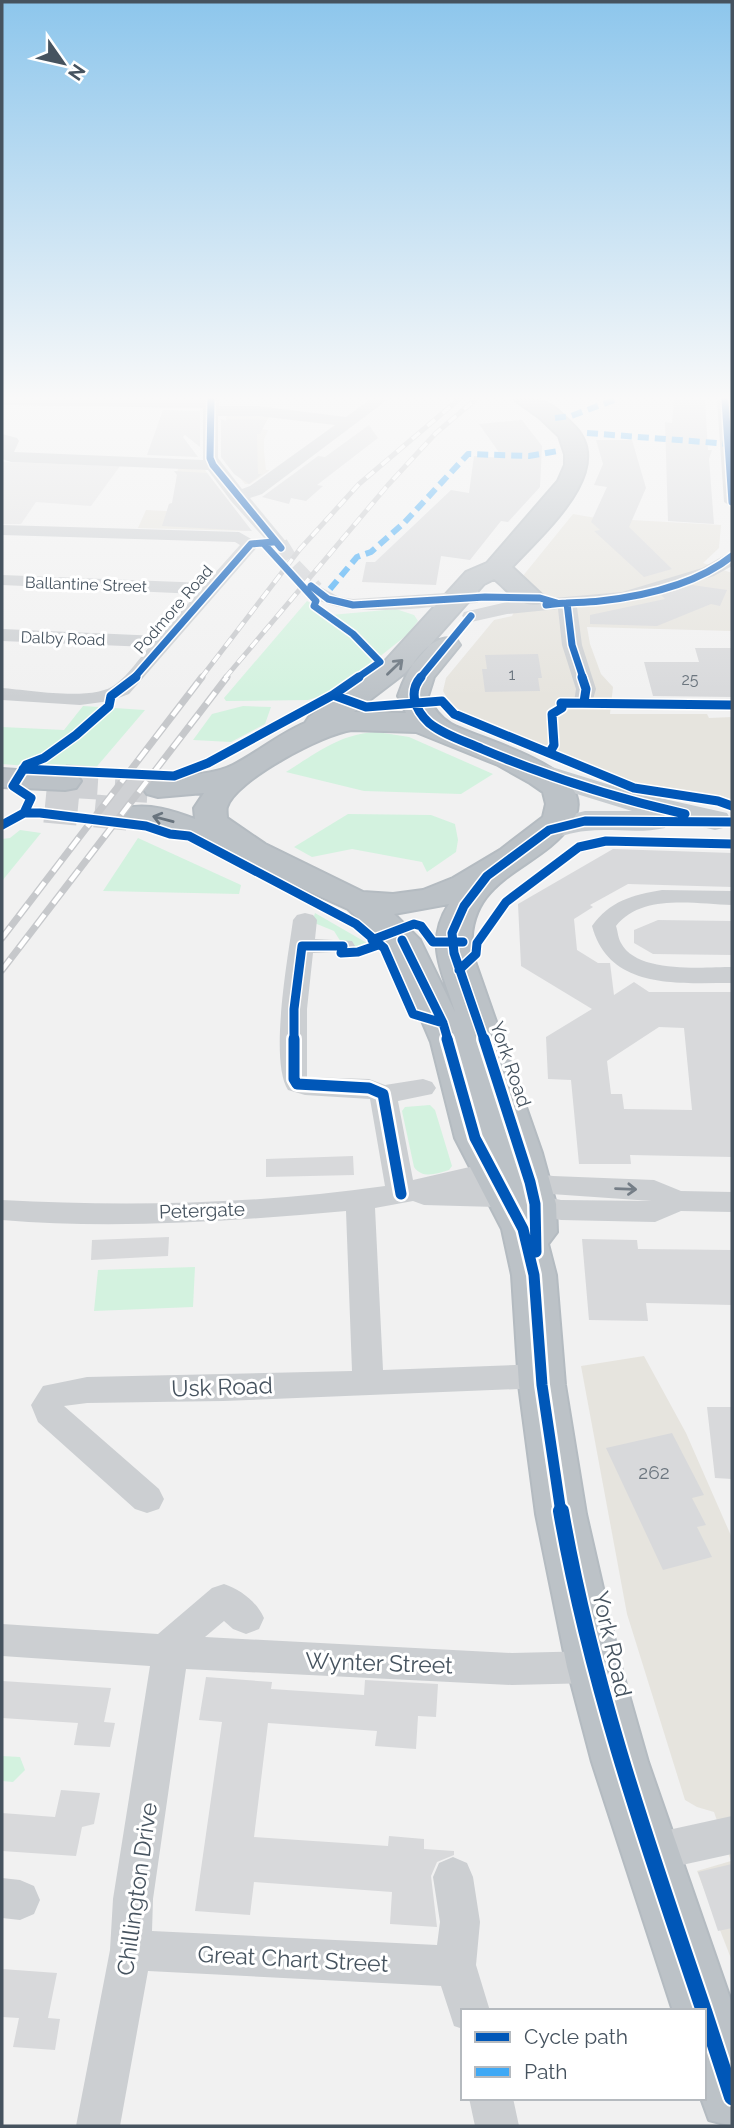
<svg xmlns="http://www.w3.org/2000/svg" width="734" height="2128" font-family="Raleway,sans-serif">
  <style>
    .commercial { fill: #e6e4de }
    .education { fill: #e2e2e3 }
    .green { fill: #d3f2df }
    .building { fill: #d8d9db; fill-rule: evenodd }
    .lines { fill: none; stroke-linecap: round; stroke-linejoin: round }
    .street-tunnel { stroke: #cfd1d4; stroke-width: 18; stroke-dasharray: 18 9; stroke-linecap: butt }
    .highway-tunnel { stroke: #cfd1d4; stroke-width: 33; stroke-dasharray: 33 17; stroke-linecap: butt }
    .highway-casing { stroke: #b4bbc1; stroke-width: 4 }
    .street { fill: #cccfd2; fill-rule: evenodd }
    .primary { fill: #c7ccd0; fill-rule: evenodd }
    .highway { fill: #bcc2c7; fill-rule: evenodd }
    .rail-far1-casing { stroke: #c6c8cb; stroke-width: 5 }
    .rail-casing { stroke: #c6c8cb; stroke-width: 7 }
    .rail-far1 { stroke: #fff; stroke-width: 3.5; stroke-dasharray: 10; stroke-linecap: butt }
    .rail { stroke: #fff; stroke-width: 4.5; stroke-dasharray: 14; stroke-linecap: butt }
    .quiet { stroke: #3fa9f5; stroke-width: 6; stroke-dasharray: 11 6; stroke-linecap: butt }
    .cycleway-far3-casing { stroke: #fff; stroke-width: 10 }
    .cycleway-far2-casing { stroke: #fff; stroke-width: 12 }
    .cycleway-far1-casing { stroke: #fff; stroke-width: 16 }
    .cycleway-casing { stroke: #fff; stroke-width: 20 }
    .cycleway-far3 { stroke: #0057b8; stroke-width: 7 }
    .cycleway-far2 { stroke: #0057b8; stroke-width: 9 }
    .cycleway-far1 { stroke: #0057b8; stroke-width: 11 }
    .cycleway { stroke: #0057b8; stroke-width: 16 }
    .oneway { stroke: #69747e }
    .oneway2 { stroke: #757e87 }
    .labels { text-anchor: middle; stroke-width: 6; stroke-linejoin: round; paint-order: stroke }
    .far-street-label { font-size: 16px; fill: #46535f; stroke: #fff }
    .number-label { font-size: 16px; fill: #6c767f }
    .street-label { font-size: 19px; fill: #46535f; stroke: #fff }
    .near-number-label { font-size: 19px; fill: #6c767f }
    .near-street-label { font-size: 23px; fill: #46535f; stroke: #fff }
  </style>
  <rect width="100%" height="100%" fill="#f1f1f1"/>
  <path class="commercial" d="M229,415l40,2 -7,12 6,1 -4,10v11l2,19h4l-20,14h-5l-11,-13 -7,-40 -1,-14z
    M178,468l27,2 45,59 -4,2 -108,-3 8,-18 21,1 2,-7 4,-1z
    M573,514l23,4 125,7 -2,23 -16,15 29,10v58l-145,-4 3,17 11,30 12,13 -3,27h97l2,4 23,-1v82l-73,-8 -22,-5 -176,-75 -11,-8 -7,-12 3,-13 48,-58 18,-4 13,-26 -7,-8z
    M644,1356l42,77 46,105v423l-35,-90 34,-10 -17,-49 -17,-5 -12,-7 -58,-186 -46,-248z"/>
  <path class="education" d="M2,462l118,4 -29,40 -55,-4 -15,22h-19z"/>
  <path class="green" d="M307,601l24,14 65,-6 18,6 4,6 -10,13 -45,36 -39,25 -16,5 -82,1 -2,-3z
    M83,706l62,4 -52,61 -13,-4 -4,3 -74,-6v-37l62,3z
    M243,706l28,1 -6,17 -34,18 -38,-2 19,-26z
    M377,732l32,5 84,37 -32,20 -97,-3 -78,-19c29,-18 55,-39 91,-40z
    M348,814l83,1 24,9 3,16 -2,12 -29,20 -5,-10 -70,-13 -40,8 -18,-10z
    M20,830l21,3 -39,48v-42l8,-1z
    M138,838l103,47 -2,9 -136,-3z
    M315,913l52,30 -21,7 -12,-19 -22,-9z
    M430,1105l5,5 17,56 -3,4c-12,4 -27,9 -35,-3l-12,-56 3,-4z
    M195,1267l-2,40 -99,4 4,-41z
    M2,1756l18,1 5,13 -12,12 -11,-1z"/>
  <path class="building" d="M674,400h31l3,50h4l-3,9 5,65 -46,-3 -3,-99 7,1z
    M163,410l37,1v36l-15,-12 -2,2 15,20 -51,-2z
    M221,419l5,2 1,-2 40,1 -7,14h-3l1,40h4l-13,10 -15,-10 -13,-17z
    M522,420l20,26 -2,41 -32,35 -7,-1 -31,39 -29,-4 -5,29 -74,-3 4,-20h9l76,-72 18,3 5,-37 29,2 -24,-34z
    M369,425l9,13 -61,47 6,1 -17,15 -15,-3 -2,6 -27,-7 56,-41 7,1z
    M596,440h36l14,48 -17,39 43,42 -28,8 -50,-46 6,-1 -9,-8 16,-35 -13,-2 9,-21z
    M174,471l33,2 45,58 -90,-5 7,-22 3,-1 5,-28z
    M692,585l35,5 -7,16 -9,-2 -54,22 -67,-2v-9l75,-16 -4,-4z
    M695,648h37v49l-79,-1 -9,-34h55z
    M538,654l4,24h-4l2,13 -55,1 -3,-23h5l-2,-14z
    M613,849l119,4v34l-104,-3 -38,21 3,2 -19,12 3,31 21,13h12l4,32 20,-13 15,10h83v165l-102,-2 1,9h-52l-8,-84 -23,-1 -2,-42 46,-28 -71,-43 -3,-62zM659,1027l25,1 8,82 -68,-1 -2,-15h-11l-4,-33z
    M658,920l74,1v34l-79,-1 -19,-11v-13z
    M353,1156l1,19 -88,2v-18z
    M169,1237l-1,19 -77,4 1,-20z
    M582,1239l55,1 1,9 94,1v55l-86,-2 2,18 -59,-1z
    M707,1407h25v72l-17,-1z
    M672,1433l32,62 -12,3 14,27 -9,2 15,30 -49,13 -57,-122z
    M206,1677l66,5 -1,7 93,6 1,-15 73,4 -2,33 -18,-1 -2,33 -41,-3 2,-15 -109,-8 -14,114 134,9 1,-10 35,3v10l30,2v4l-17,7 -6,14 6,51 -47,-3 2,-32 -138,-10 -4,33 -55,-4 27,-189 -23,-2z
    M2,1681l109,7 -7,34 11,1 -5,24 -36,-2 4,-22 -76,-5z
    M61,1790l39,3 -6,31 -12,3 -6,29 -74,-5v-38l53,4z
    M732,1864v64l-14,3 -20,-59z
    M2,1969l55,4 -9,45 12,1 -5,31 -42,-3 6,-29 -17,-1z"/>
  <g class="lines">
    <path class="street-tunnel" d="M279,544l14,23 22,23"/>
    <path class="highway-tunnel" d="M65,781l93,6
      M45,806l93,9"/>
    <defs>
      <path id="highway" d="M515,400c32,0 34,1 57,24 48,44 -30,110 -60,143l33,31 -4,6c-22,5 -31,-13 -47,-25l-10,5 -79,89 -51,39 52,1 -8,-17c8,-24 28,-64 58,-57l4,6 -26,32 -6,19c5,12 11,21 23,28 30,17 157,45 120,100 -32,48 -106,51 -99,129l70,200 14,51 1,28 -9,12 8,31 9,110 21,129 35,153 27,95 84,242v122l-23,-6 -8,-22h3v-87h-31l-81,-249 -25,-95 -31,-153 -17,-129 -7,-110 -10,-46 -47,-91 -24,-96 -35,-82 -8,-14 -40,-37 -62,-28 -63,-33 -34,-8 -28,-11 -34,-7 -5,-7 5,-7c22,-5 47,3 68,11l-1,-11 10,-15 -46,4 -11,-3 -5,-7 5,-7c28,-7 60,-2 86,-15 25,-13 46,-31 72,-42l4,-6 76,-56 81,-89 21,-9 71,-82 7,-16v-11l-6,-18 -20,-19zM352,730l64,2 82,33 32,18 13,9 3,12 -3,13 -43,33 -47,28 -30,12 -30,4 -30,-2 -98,-48 -38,-26c0,-2 -1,-9 0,-11 8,-27 98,-74 125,-77zM449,904c-25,39 -6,69 6,108l-35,-72 -26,-26z
        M2,769l74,5 5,7 -5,7 -11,2 -63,-3z"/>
    </defs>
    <use href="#highway" class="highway-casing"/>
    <path class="street" d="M2,400h217v6h39l88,11 23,-17h18l-125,94 -12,4 38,46 -9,5 -6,-1 -42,-47 -23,-31 -197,-8 -9,-3v-25l15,4 2,3 -5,11 189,8v-52l-198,-3 -3,-1zM218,416h40l77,9 -85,61 -8,3 -24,-31z
      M717,400h15v107l-8,-5z
      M2,525l237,7 21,12 -131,150 -19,7 -30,4 -78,-5v-12c27,2 93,14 114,-4 13,-10 23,-25 33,-37l-147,-6v-12l157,7 38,-42 -195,-9v-10l204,8 34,-38 -5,-3 -233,-7z
      M732,551v15l-18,10 -83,25 -54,6 5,38 14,44 -5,17h-14l-3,-4 2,-13 -14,-44 -4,-36 -51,5 -36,8 -9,-6 2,-4 43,-10 115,-10 80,-24z
      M315,584l24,13 14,2 124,-8 9,6 -9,6c-41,2 -145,21 -171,-13z
      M662,890l70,1v14c-37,-1 -90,-12 -116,21 2,6 2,12 5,17 16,31 82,24 111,24v16c-54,0 -123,7 -140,-57 18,-25 40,-31 70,-36z
      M305,913l8,2 4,5 -2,19 37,2 3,5 -3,5 -39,2 -6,56v68l62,2 16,6 38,-6 9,3 4,6 -4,6 -34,7 15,79 61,-14 79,10 101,4 27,11 51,1v20l-51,-1 -26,11 -94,-2 -65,-13 -72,-2 -11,-4 -38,7 8,162 159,-6 11,3 5,9 -5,9 -11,3 -319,13 -136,2 -23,3 95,83 5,10 -5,10 -12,4 -12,-4 -97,-87 -7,-17 12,-19 44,-9 265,-6 -6,-160c-114,10 -229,19 -344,9v-20c127,7 257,4 383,-14l-15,-87 -65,-4 -17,-5c-19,-30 0,-132 5,-170l4,-5zM522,1192l130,9 -91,-1z
      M224,1584c17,6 32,17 40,34l-5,11 -13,5 -13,-5 -9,-8 -19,16 307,16 82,-2 13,4 5,12 -5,12 -13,4 -82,2 -326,-16 -33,230 -1,32 285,14 3,-23 -7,-45 6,-14 14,-6 14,6 6,14 7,45 -4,43 14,46h-27v18l-9,-3 -13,-40 -293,-15 -28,155h-44l34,-176 3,-51 37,-233 -148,-10v-32l156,10 54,-46z
      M732,1816v38l-82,18 -14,-5 -6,-14 6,-14 14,-5z
      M2,1878l18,2 14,6 6,14 -6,14 -14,6 -18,-2z
      M469,2098h44l6,28h-44z"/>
    <path class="primary" d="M529,760l104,32 94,21 4,7 -4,7 -12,3 -47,-11 -3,9c-26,6 -53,0 -79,3 -17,1 -31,10 -49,6l-4,-7 4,-7 48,-12h47l-114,-35 -5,-7 5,-7z"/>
    <use href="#highway" class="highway"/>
    <defs>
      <path id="rail-far1" d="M201,678l99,-129 59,-65 99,-84
        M225,678l163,-193 48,-52 39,-33"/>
      <path id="rail" d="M2,938l200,-261
        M2,970l225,-293"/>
    </defs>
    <use href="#rail-far1" class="rail-far1-casing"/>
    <use href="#rail" class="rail-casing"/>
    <use href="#rail-far1" class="rail-far1"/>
    <use href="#rail" class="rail"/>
    <path class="quiet" d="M555,418l16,-2 43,-16
      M587,433l143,11
      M330,589l27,-32 14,-5 33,-29 64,-69 61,2 29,-5"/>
    <defs>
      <path id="cycleway-far3" d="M211,400l-1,58 3,7 68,83
        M725,400l7,102
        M264,544l52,57 -2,5 39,28 27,28 -23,16
        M311,586l17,13 25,6 132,-8 55,1 17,5
        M567,603l5,42 11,33
        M546,605c18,-3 36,-2 54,-4 44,-5 97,-17 132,-45
        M134,678l117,-134 22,-2
        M420,678l51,-62"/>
      <path id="cycleway-far2" d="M421,677c-13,15 -6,33 8,46 15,12 35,18 53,26 66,28 133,49 203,65
        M582,677l4,12 -2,13
        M333,695l33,12 76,-6 12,13 180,74 84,13 14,5
        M550,752l4,-7 -2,-31 10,-6 -1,-5 171,2
        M23,769l151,7 34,-13 125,-68 26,-18
        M24,813l7,-15 -18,-12 13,-21 18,-7 32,-23 33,-29 2,-10 25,-19
        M2,825l22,-12h16l106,13 24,8 19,2 167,88 28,24 29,66 30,9
        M372,940l42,-16 7,2 12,16h30
        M402,940l41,83 5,17
        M459,970l17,-16 1,-11 29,-41 73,-55 27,-6 126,3
        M294,1040v-31l8,-63h41l-2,7 17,-1 20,-7
        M484,1040l-30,-87 -2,-20 12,-27 23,-30 62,-46 36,-9 147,1"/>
      <path id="cycleway-far1" d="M294,1039v40l3,5 72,4 14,6 18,100
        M447,1039l28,99 48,91 11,46 8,110 19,128
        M484,1039l46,143 5,22 1,48"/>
      <path id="cycleway" d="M561,1511c30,172 87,335 143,500
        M704,2011l28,86"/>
    </defs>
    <use href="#cycleway-far3" class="cycleway-far3-casing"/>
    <use href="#cycleway-far2" class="cycleway-far2-casing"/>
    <use href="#cycleway-far1" class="cycleway-far1-casing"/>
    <use href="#cycleway" class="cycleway-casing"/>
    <use href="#cycleway-far3" class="cycleway-far3"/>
    <use href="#cycleway-far2" class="cycleway-far2"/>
    <use href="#cycleway-far1" class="cycleway-far1"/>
    <use href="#cycleway" class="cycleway"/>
  </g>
  <defs><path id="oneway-shaft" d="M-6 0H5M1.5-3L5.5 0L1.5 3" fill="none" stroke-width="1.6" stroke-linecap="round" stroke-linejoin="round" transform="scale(1.75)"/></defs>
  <g class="oneway">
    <use href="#oneway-shaft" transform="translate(395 667) rotate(-44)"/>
    <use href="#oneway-shaft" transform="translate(163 819) rotate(-165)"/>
  </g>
  <use class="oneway2" href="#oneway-shaft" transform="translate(626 1189) rotate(2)"/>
  <linearGradient id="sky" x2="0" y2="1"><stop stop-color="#8dc6ec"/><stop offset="0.57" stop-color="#f9f9f9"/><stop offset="1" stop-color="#f9f9f9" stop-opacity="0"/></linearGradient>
  <rect width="734" height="698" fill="url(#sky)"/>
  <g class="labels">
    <g class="far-street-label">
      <text transform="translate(86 584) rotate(2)" y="6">Ballantine Street</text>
      <text transform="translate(173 609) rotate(-49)" y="6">Podmore Road</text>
      <text transform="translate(63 638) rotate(2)" y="6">Dalby Road</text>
    </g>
    <g class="number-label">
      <text x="512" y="680">1</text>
      <text x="690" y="685">25</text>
    </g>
    <g class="street-label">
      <text transform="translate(511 1064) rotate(71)" y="7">York Road</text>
      <text transform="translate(202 1210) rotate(-2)" y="7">Petergate</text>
    </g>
    <g class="near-number-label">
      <text x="654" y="1479">262</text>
    </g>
    <g class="near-street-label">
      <text transform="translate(222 1387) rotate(-2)" y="8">Usk Road</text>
      <text transform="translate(612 1644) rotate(77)" y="8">York Road</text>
      <text transform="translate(379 1663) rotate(2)" y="8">Wynter Street</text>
      <text transform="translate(137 1889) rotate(-82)" y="8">Chillington Drive</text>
      <text transform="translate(293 1959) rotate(3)" y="8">Great Chart Street</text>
    </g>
  </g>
  <rect width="734" height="2128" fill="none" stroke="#46535f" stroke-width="7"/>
  <rect x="461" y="2009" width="245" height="91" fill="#ffffff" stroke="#b5babf" stroke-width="2"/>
  <rect x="475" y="2032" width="35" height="10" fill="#0057b8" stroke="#b5babf" stroke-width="2"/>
  <text x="524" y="2044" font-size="21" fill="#46535f">Cycle path</text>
  <rect x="475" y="2067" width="35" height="10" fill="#3fa9f5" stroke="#b5babf" stroke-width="2"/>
  <text x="524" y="2079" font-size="21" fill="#46535f">Path</text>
  <g transform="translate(63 63) rotate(124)" stroke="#ffffff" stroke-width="5" paint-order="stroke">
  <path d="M0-5L12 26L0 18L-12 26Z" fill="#46535f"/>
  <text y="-10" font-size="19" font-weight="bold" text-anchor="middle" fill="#46535f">N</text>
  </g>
</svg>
